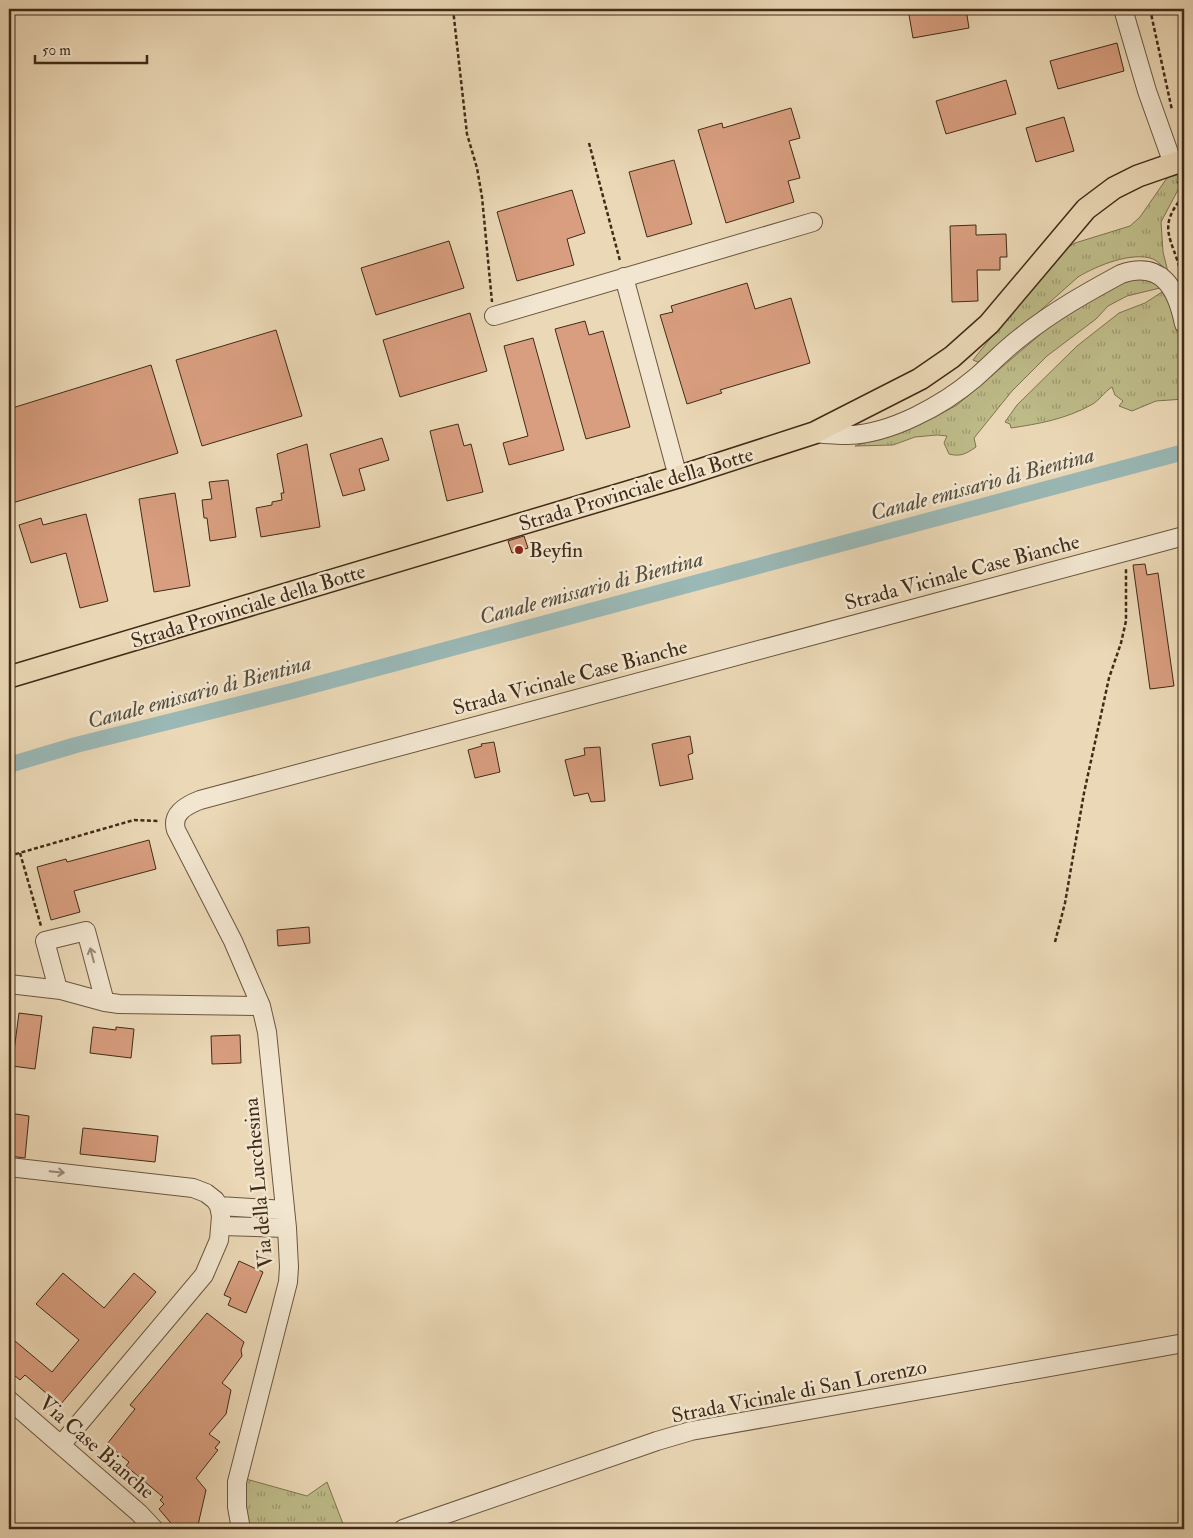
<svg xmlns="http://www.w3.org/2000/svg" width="1193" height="1538" font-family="'IM FELL Double Pica',serif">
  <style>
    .grass { fill: url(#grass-tufts); stroke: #7f7450 }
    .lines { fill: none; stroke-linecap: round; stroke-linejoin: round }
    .canal { stroke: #9ab8b5; stroke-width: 16 }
    .building { fill: #d89e7f; stroke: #402b17 }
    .minor-casing { stroke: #6b563f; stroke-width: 20 }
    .major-casing { stroke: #402b17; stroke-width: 24 }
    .path { stroke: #402b17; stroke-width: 2.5; stroke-dasharray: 4 2.5; stroke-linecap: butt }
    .minor { stroke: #f2e6d0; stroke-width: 18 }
    .major { stroke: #ebd8b6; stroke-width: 21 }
    .oneway { stroke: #998874 }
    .poi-dot { fill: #8f2418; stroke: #f2e6d0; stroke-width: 2 }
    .labels { text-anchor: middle; stroke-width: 5; stroke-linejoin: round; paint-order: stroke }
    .street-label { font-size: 21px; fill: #402b17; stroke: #f2e6d0 }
    .poi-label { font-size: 21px; fill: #402b17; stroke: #f2e6d0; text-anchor: start }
    .water-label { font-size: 22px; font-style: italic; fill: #564e3e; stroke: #f2e6d0 }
  </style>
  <defs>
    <pattern id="grass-tufts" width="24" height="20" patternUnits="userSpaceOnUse" patternTransform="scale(1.25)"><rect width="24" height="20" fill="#bebc89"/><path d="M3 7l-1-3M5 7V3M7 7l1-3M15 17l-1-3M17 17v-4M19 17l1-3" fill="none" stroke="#9c996f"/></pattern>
  </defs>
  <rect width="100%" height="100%" fill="#ebd8b6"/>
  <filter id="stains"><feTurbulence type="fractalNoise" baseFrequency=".004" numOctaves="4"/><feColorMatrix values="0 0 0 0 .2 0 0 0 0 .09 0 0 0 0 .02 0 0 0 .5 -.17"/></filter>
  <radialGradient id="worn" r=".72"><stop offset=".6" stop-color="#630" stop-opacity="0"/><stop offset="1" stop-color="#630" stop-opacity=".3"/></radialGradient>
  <path class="grass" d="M1177,175l3,11 -19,36 2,30 5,20c-5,-5 -10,-11 -15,-13 -21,-8 -57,7 -75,18l-91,81 -9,4 -5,-2 87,-109 15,-8 55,-17 10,-9 27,-39z
    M1143,275l21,12 -37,9 -19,10 -12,13 -49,37 -35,35 -38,47 2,9c-10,7 -16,10 -27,7l-5,-11 3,-7 -10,-1 -22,2 -22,8 -38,1 80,-29 22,-12 111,-94 35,-21z
    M1162,292h5l12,27 5,26v54l-28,2 -24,10 -13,-5 4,-5 -8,-6 -3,-8c-8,5 -13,14 -21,18 -25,14 -53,19 -80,23l-1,-4 -5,-2 12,-17 60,-59 42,-33 26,-10z
    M246,1479l61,17 20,-14 18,47h-96c-4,-17 -7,-32 -3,-50z"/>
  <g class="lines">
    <path class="canal" d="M9,765l67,-20 216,-54 892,-239"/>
  </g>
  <path class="building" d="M908,9h58l3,19 -56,10z
    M1117,43l7,28 -66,18 -8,-28z
    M1006,80l10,34 -70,20 -10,-33z
    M791,108l9,30 -11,3 11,37 -12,3 6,21 -68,21 -28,-93 24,-7 1,5z
    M1064,117l10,34 -38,11 -10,-34z
    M674,160l18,64 -45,13 -18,-65z
    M572,190l13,43 -18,6 7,26 -57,16 -20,-69z
    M976,225v10l30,-1 1,23h-7v13h-23l1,31 -26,1 -2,-76z
    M449,241l15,47 -88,27 -15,-47z
    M747,283l8,26 36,-11 19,65 -90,27 2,3 -35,11 -27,-89 13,-3 -2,-6z
    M470,313l17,58 -87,26 -17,-57z
    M585,321l4,14 14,-4 27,96 -44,12 -31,-110z
    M276,330l26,86 -100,30 -26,-86z
    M533,338l31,112 -55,15 -6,-22 25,-7 -24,-90z
    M151,365l27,88 -169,51v-95z
    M458,424l6,22 7,-2 12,48 -36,9 -17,-70z
    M382,438l7,22 -30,9 6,21 -22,6 -13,-42z
    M307,444l13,83 -59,10 -5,-29 16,-3v-3l10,-2 -1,-7h3l-7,-39z
    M228,480l8,57 -26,4 -3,-23h-3l-2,-18 10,-1 -3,-17z
    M175,493l15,93 -36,6 -15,-93z
    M86,514l22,87 -28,7 -14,-55 -35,10 -12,-38 22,-7 2,7z
    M524,536l4,12 -16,5 -4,-12z
    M1145,564l2,11 11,-2 16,113 -24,3 -17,-124z
    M690,736l3,17 -5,2 5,24 -33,7 -8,-42z
    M494,742l6,30 -25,6 -7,-28 14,-4 -1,-2z
    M600,747l5,54 -14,1 -3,-9 -14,3 -9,-36 20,-5 -1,-7z
    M149,840l7,29 -82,22 6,21 -29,8 -14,-53 29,-8 1,3z
    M309,927l1,16 -32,3 -1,-16z
    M19,1013l23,3 -7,53 -23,-3z
    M93,1027l23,3v-3l18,2 -3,29 -41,-5z
    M240,1035l1,28 -29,1 -1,-28z
    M9,1113l20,3 -4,42 -16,-2z
    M83,1128l75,8 -3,26 -75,-8z
    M239,1261l24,11 -17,41 -18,-8 3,-7 -7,-3z
    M63,1273l41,35 30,-35 22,19 -96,113 -35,-30 -5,5 -11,-9v-23l6,-7 37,31 27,-32 -43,-36z
    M207,1313l37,29 -3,8 1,6 -20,27 9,7 -5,24 -17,20 11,8 -5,6 3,2 -22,28 10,12 -8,35 -4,4h-18l-17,-20 5,-5 -4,-4 3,-3 -37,-31 3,-4 -22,-18 28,-35 -5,-4z"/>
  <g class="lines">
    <defs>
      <path id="minor" d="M1123,9l24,82 26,73
        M624,277l54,200
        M494,316l319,-94
        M814,433c11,1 23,2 34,2 43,-1 95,-30 127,-57 16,-14 30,-29 46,-41 31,-25 65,-44 100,-63 41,-14 56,15 63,50
        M9,984l52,6 44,12 14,2 142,2
        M58,989l-13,-48 41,-10 19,71
        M9,1167l184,21 13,5 9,7 4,6 2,10 -2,24 -15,35 -143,170
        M219,1206l66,4
        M221,1226l66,2
        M9,1400l130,113 15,16
        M241,1529l-4,-22v-25l51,-200 1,-15 -2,-39 -20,-196 -6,-26 -28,-65 -57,-111c-5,-17 11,-25 24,-30l984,-264
        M403,1529l254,-88 34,-10 493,-88"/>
      <path id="major" d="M9,677l669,-200 136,-44 106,-54 32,-22 37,-33 97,-115 28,-21 24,-12 46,-16"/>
    </defs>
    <use href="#minor" class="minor-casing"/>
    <use href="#major" class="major-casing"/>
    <path class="path" d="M453,9l14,125 10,34 5,29 10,105
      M1150,9l22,101
      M589,143l31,118
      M1178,181l6,16
      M1181,273c-9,-36 -25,-45 3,-78
      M20,853l21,73
      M9,856l125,-36 26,1
      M1055,942l10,-39 19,-110 25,-115 12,-35 5,-22v-54"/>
    <use href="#minor" class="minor"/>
    <use href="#major" class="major"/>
  </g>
  <defs><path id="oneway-shaft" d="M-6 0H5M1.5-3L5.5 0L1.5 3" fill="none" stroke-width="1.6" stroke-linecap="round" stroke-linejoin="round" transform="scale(1.25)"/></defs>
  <g class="oneway">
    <use href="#oneway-shaft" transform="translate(92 955) rotate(-105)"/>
    <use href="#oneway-shaft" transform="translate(57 1172) rotate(6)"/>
  </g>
  <circle class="poi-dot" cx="519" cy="550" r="5"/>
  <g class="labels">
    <g class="street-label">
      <text transform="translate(636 489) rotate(-17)" y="7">Strada Provinciale della Botte</text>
      <text transform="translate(962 572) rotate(-15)" y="7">Strada Vicinale Case Bianche</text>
      <text transform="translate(248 606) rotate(-17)" y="7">Strada Provinciale della Botte</text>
      <text transform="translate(570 677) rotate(-15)" y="7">Strada Vicinale Case Bianche</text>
      <text transform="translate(258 1183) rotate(-95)" y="7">Via della Lucchesina</text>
      <text transform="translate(799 1391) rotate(-11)" y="7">Strada Vicinale di San Lorenzo</text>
      <text transform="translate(97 1447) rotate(41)" y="7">Via Case Bianche</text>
    </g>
    <g class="poi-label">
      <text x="529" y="557">Beyfin</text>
    </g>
    <g class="water-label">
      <text transform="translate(982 483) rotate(-15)" y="8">Canale emissario di Bientina</text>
      <text transform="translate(591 587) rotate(-15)" y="8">Canale emissario di Bientina</text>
      <text transform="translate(199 691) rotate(-15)" y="8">Canale emissario di Bientina</text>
    </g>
  </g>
  <rect width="1193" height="1538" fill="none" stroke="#ebd8b6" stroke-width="30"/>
  <rect x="10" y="10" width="1173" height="1518" fill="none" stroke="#402b17" stroke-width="2.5"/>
  <rect x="15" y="15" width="1163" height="1508" fill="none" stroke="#402b17"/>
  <path d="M35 55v8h112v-8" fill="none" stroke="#402b17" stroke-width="2.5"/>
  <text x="42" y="55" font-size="15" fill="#402b17" stroke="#f2e6d0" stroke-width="4" paint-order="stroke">50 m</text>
  <rect width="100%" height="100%" filter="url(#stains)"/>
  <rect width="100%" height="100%" fill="url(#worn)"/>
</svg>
